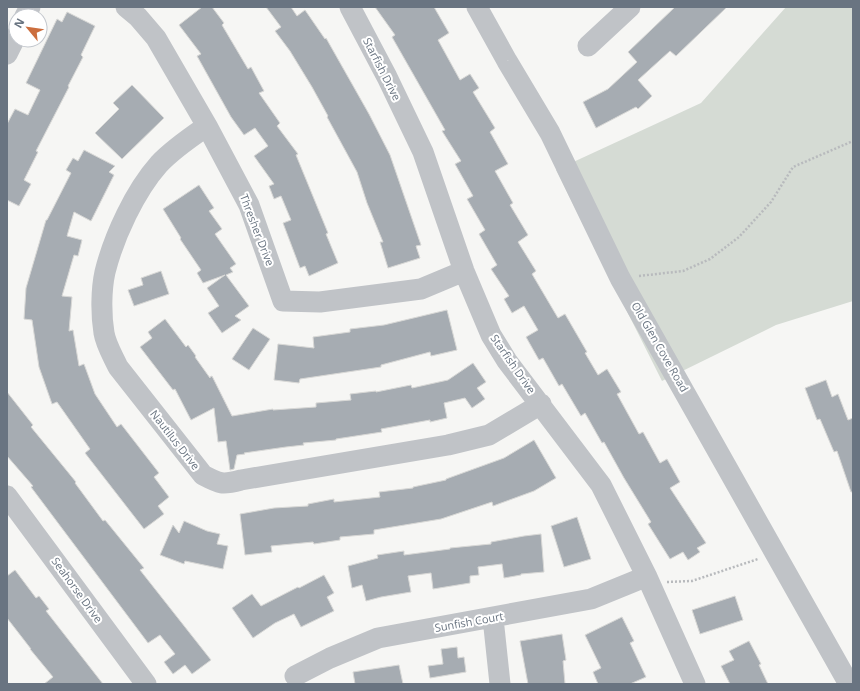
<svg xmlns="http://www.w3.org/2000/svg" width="860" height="691" font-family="'Open Sans',sans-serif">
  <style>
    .green { fill: #d5dbd4 }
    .building { fill: #a6acb2; stroke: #d8d8d6 }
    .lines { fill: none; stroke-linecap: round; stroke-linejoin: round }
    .path { stroke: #b8babd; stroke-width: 2.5; stroke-dasharray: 2 2; stroke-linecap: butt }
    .minor { stroke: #c0c3c7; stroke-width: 21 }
    .labels { text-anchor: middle; stroke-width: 4; stroke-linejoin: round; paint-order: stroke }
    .street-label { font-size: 11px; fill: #697481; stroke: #fff }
  </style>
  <rect width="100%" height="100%" fill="#f6f6f4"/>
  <path class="green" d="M786,7h67v294l-77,24 -114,56 -106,-211 145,-67z"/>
  <path class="building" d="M202,7h10l12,16 -2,2 26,44 3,-2 13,24 -5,2 21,30 -3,3 21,28 -2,1 32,78 -2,1 12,29 -29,13 -4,-10 -5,2 -17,-45 8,-3 -10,-24 -7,3 -5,-13 5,-2 -20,-28 14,-10 -13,-18 -11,7 -13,-18 -34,-61 4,-2 -22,-29z
    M266,7h25l6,9 8,-6 20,29 1,-1 43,76 21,41 31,90 -5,1 4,12 -32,10 -8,-26h3l-16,-39 -10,-31 -30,-55 1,-1 -16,-29 -22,-36 -15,-20 6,-4z
    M375,7h59l15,26 -11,7 22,40 10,-6 9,14 -6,4 22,36 -5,4 18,32 -13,7 18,32 -3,2 18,30 -10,7 18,29 -4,3 26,44 7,-4 22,38 -2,1 13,22 9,-6 14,23 -4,2 22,40 4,-2 17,31 7,-4 13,23 -10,6 36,55 -9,5 3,4 -12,8 -5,-8 -13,7 -22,-35 3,-2 -27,-44 -20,-36 -2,1 -17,-30 -4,3 -19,-32 -3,2 -16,-28 -4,2 -13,-23 12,-7 -14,-24 -12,7 -8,-14 5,-3 -18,-27 6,-4 -18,-31 6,-4 -18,-31 6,-3 -18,-32 6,-3 -19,-30 3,-1 -53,-93 3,-2z
    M675,7h52l-51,49 -6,-5 -32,29 14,16 -14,13 -2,-2 -40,21 -13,-26 25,-13 29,-27 -9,-10z
    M67,12l28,14 -14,29 2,2 -15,29 1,1 -33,64 2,1 -14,28 7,4 -12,22 -12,-6v-76l8,-15 13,6 12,-25 -14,-7 31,-64 5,3z
    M132,85l32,33 -42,41 -27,-26 24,-24 -6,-6z
    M84,150l31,16 -6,6 5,3 -23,46 -17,-9 -7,24 15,4 -4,16 -4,-1 -12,41 10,1 -3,34 4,-1 6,36 5,-2 11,30 22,33 4,-3 38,49 -5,4 15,20 -11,9 6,8 -20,15 -59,-76 5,-4 -33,-47 -5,2 -13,-37 -7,-47 -8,-1 2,-31 20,-68h1l24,-47 -5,-3 7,-12 5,3z
    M199,185l15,23 -5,3 13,18 -7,5 21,30 -6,4 3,4 -7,3 23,31 -14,10 6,4 -19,13 -14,-20 11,-7 -12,-18 18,-13 -22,8 -6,-10 4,-3 -21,-31 1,-1 -18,-29z
    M161,271l8,23 -35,12 -6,-16 15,-5 -2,-7z
    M447,310l10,40 -26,6 -1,-4 -49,13v2l-81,12 -1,4 -25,-3 4,-36 36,4 -1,-11 37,-5v-3l34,-4z
    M165,319l21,28 2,-2 8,11 -1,1 15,21v-1l2,-1 20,40 41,-7v1l43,-3v-4l35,-3 -1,-6 26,-3v1l35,-7 1,3 36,-8 25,-17 13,19 -9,6 8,11 -13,9 -7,-10 -21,5 3,15 -17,4v-2l-49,9 1,3 -46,7v1l-33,3 1,2 -18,2 -42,6 1,1 -8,1 -3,14 -4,1 -4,-29 -8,1 -4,-34 -23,12 -16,-31 -2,1 -33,-43 12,-9 -4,-6z
    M253,328l17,11 -21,31 -17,-11z
    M826,380l6,17 6,-3 10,26 5,-2v74h-2l-14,-41 -3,1 -14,-33 -3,1 -12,-32z
    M7,392l26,33 -2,2 45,55 -1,1 28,38 2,-1 39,48 -4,2 71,90 -19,14 -7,-9 -12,9 -9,-12 11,-8 -15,-19 -12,8 -117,-156 2,-1 -26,-30z
    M534,440l22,38 -22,13 -41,15 -1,-4 -51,17 -67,11v4l-34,3v3l-26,4 -1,-2 -42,4 1,6 -27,3 -5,-41 34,-6 34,-2v-2l26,-5v3l46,-5 -1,-5 34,-4v-1l33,-7v-1l58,-21z
    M577,517l14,42 -27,8 -13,-41z
    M184,521l23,10 13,3 -3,10 11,2 -5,23 -38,-8 -1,3 -24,-9 13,-30 6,8z
    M541,534l3,38 -23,2v1l-17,3 -2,-14 -24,3 1,8 -9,1v7l-37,6 -2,-16 -23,3 3,16 -30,5 -15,4 -4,-16 -10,3 -4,-22 30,-8 -1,-3 27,-4v4l46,-6v-1l41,-4v-2l33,-6z
    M15,570l21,28 3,-2 10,13 -3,2 57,73h-59l9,-7 -23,-28h1l-24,-31v-42z
    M324,575l10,18 -7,4 7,14 -33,16 -7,-13 -19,9 -22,15 -21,-30 20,-14 9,12 37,-19 1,1z
    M735,596l8,24 -43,14 -8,-24z
    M622,617l12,24 -4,2 16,34 -16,7h-32l-5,-12 8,-4 -16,-33z
    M562,634l4,26 -3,1 2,23h-37l-8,-43z
    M749,641l12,23 -2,1 9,19h-38l-9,-18 13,-6 -5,-9z
    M457,647l1,11 6,-1 2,15 -36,6 -2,-12 15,-2 -2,-15z
    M399,665l4,19h-48l-2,-12z"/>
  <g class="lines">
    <path class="path" d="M639,276l44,-5 27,-12 29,-22 32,-35 22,-35 60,-26
      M667,582l25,-1 66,-22"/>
    <path class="minor" d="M126,7l12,10 18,21 51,88 42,79 34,96 37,1 101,-13 43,-18
      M350,7l37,70 36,75 41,119 27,64 16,26 94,124 46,92 48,107
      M477,7l30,54 43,72 70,145 229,406
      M25,16l5,-9
      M588,46l42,-39
      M7,54l9,-18
      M207,126c-16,11 -34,23 -48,38 -24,27 -45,72 -54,108 -4,18 -4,43 -1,61 2,12 9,23 14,34l85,108c17,9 19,10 38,5l207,-35 41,-10 52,-31
      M7,496l139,188
      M493,618l7,66
      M295,676l35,-18 48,-20 213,-39 54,-22h2"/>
  </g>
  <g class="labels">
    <g class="street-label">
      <text transform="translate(382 69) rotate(63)" y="4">Starfish Drive</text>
      <text transform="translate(257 230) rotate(69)" y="4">Thresher Drive</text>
      <text transform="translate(660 347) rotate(60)" y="4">Old Glen Cove Road</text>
      <text transform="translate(513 364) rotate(55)" y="4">Starfish Drive</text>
      <text transform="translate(175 440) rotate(52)" y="4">Nautilus Drive</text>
      <text transform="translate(77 590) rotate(54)" y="4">Seahorse Drive</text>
      <text transform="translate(469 622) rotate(-10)" y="4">Sunfish Court</text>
    </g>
  </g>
  <rect width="860" height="691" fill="none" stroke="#697481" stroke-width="16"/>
  <g transform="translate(28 28) rotate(299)"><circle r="19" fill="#ffffff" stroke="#c3c7cd"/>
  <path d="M0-3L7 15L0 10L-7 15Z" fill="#cc6e3e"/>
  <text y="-6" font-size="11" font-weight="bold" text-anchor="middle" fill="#697481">N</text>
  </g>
</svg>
